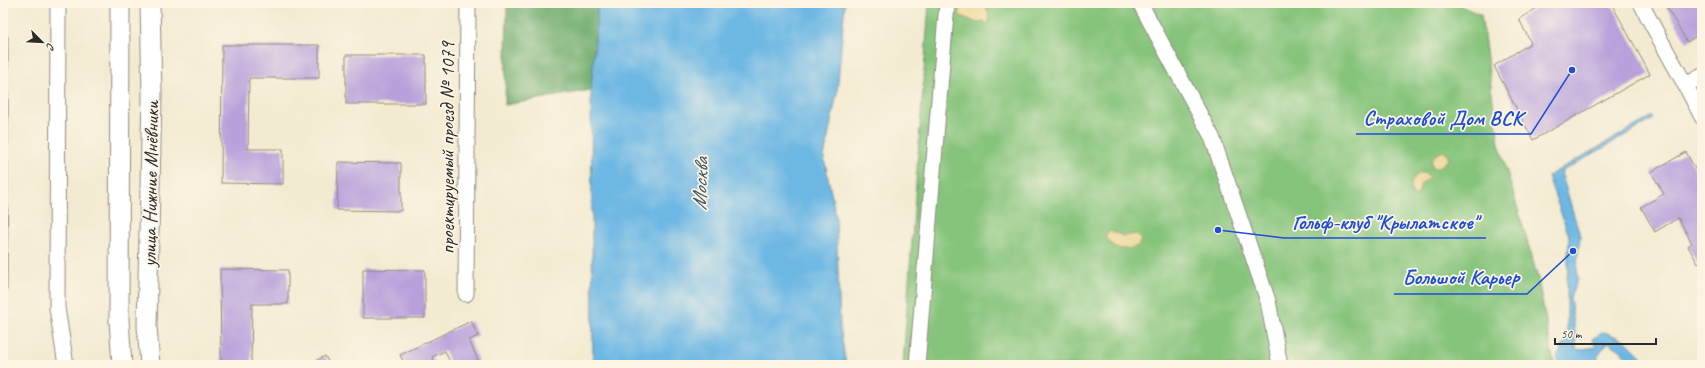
<svg xmlns="http://www.w3.org/2000/svg" width="1705" height="368" font-family="Caveat,sans-serif">
  <style>
    .green { fill: #86c47b; stroke: #587853 }
    .forest { fill: #6caa6b; stroke: #4c6a4b }
    .sand { fill: #eeda9e; stroke: #8c8264 }
    .water { fill: #6cb7e4; stroke: #4c7188 }
    .building { fill: #b8a1db }
    .lines { fill: none; stroke-linecap: round; stroke-linejoin: round }
    .minor-casing { stroke: #8f8b7e; stroke-width: 17 }
    .major-casing { stroke: #8f8b7e; stroke-width: 21 }
    .minor { stroke: #fff; stroke-width: 15 }
    .major { stroke: #fff; stroke-width: 19 }
    .labels { text-anchor: middle; stroke-width: 3.5; stroke-linejoin: round; paint-order: stroke }
    .street-label { font-size: 20px; fill: #2b2b2b; stroke: #fcf5e5 }
    .water-label { font-size: 21px; font-style: italic; fill: #3e5562; stroke: #fcf5e5 }
    .leader { fill: none; stroke: #1d4ed8; stroke-width: 1.5 }
    .callout-dot { fill: #1d4ed8; stroke: #fcf5e5; stroke-width: 1.5 }
    .callout-label { font-size: 21px; text-anchor: middle; font-weight: bold; fill: #1d4ed8; stroke: #fcf5e5; stroke-width: 3.5; stroke-linejoin: round; paint-order: stroke }
  </style>
  <rect width="100%" height="100%" fill="#fcf5e5"/>
  <filter id="ink" filterUnits="userSpaceOnUse"><feTurbulence type="fractalNoise" baseFrequency=".025" numOctaves="2"/><feDisplacementMap in="SourceGraphic" scale="8" xChannelSelector="R" yChannelSelector="G"/><feConvolveMatrix kernelMatrix="1 2 1 2 8 2 1 2 1" color-interpolation-filters="sRGB"/></filter>
  <filter id="wash" filterUnits="userSpaceOnUse"><feTurbulence type="fractalNoise" baseFrequency=".012" numOctaves="4" result="noise"/><feDisplacementMap in="SourceGraphic" scale="16" xChannelSelector="R" yChannelSelector="G"/><feGaussianBlur stdDeviation="0.9" result="paint"/><feColorMatrix in="noise" values="0 0 0 0 0 0 0 0 0 0 0 0 0 0 0 0 0 1.4 0 .05"/><feComposite in="paint" operator="in"/></filter>
  <g filter="url(#wash)">
    <rect width="100%" height="100%" fill="#f3ebd1"/>
    <path class="green" d="M929,3h525l27,12 18,129 39,135 16,86h-651z"/>
    <path class="forest" d="M507,3h91l-7,87 -86,15z"/>
    <path class="sand" d="M970,3c9,2 16,0 18,10 1,5 2,6 0,10l-5,-1 -6,1 -18,-8v-5l2,-4z
      M1445,151l4,8 -11,9h-5c-5,-10 3,-15 12,-17z
      M1420,173h5l5,4 -9,7 -4,13 -5,-3c-2,-9 -1,-16 8,-21z
      M1110,231l13,5 13,-2 5,5 -2,6c-13,8 -29,4 -34,-10z"/>
    <path class="water" d="M598,3h247l-8,90 -13,64 12,61 4,109 6,38h-253l-2,-275z
      M1653,116l1,3 -93,53 19,64 -3,30 1,13 -8,18 6,42v11l20,-3 -4,-8 12,-7 21,8 25,25h-15l-16,-16 -11,-7 -10,13 -1,10h-38l-2,-8 10,-18v-55l2,-48 -21,-60z"/>
    <g id="blocks">
      <path class="building" d="M1551,3h44l2,4 6,-4h8l39,71 -117,66 -39,-74 37,-23 -12,-24 18,-11z
        M1664,3h38v30l-15,9z
        M3,36h5v109l-5,-1z
        M222,45h97v33h-70l-1,71h35v35l-62,-1z
        M346,55h80v49h-80z
        M1686,152l16,29v4l-5,3 5,8v65l-4,3 -10,-18 4,-3 -14,-25 -23,14 -14,-25 23,-13 -13,-22z
        M3,162h5l-1,128h-4z
        M338,162l63,1v48l-64,-1z
        M220,269l68,1v34h-36l-1,61h-30z
        M363,269l62,1v48h-62z
        M471,321l7,15 -9,4 11,25h-29l-6,-14 -13,6 4,8h-31l-5,-10z
        M325,356l5,9h-23z"/>
    </g>
  </g>
  <g filter="url(#ink)">
    <use href="#blocks" fill-opacity="0" stroke="#8f8b7e" stroke-width="1"/>
    <g class="lines">
      <defs>
        <path id="minor" d="M58,3l-1,305 9,57
          M1140,3l72,134 56,164 12,64
          M1641,3c19,39 42,75 61,114
          M1686,85l16,-9
          M466,294l2,-291
          M917,365l30,-362"/>
        <path id="major" d="M120,3l-1,317 3,45
          M150,365l-3,-39 5,-231 -2,-92"/>
      </defs>
      <use href="#minor" class="minor-casing"/>
      <use href="#major" class="major-casing"/>
      <use href="#minor" class="minor"/>
      <use href="#major" class="major"/>
    </g>
  </g>
  <g class="labels">
    <g class="street-label">
      <text transform="translate(447 148) rotate(-90)" y="7">проектируемый проезд № 1079</text>
      <text transform="translate(150 184) rotate(-89)" y="7">улица Нижние Мнёвники</text>
    </g>
    <g class="water-label">
      <text transform="translate(700 184) rotate(-88)" y="7">Москва</text>
    </g>
  </g>
  <path class="leader" d="M1572 70L1531 134H1356M1218 230L1284 238H1486M1573 251L1527 294H1394"/>
  <g class="callout-dot">
    <circle cx="1572" cy="70" r="4"/>
    <circle cx="1218" cy="230" r="4"/>
    <circle cx="1573" cy="251" r="4"/>
  </g>
  <g class="callout-label">
    <text x="1443" y="125">Страховой Дом ВСК</text>
    <text x="1385" y="229">Гольф-клуб "Крылатское"</text>
    <text x="1461" y="284">Большой Карьер</text>
  </g>
  <rect width="1705" height="368" fill="none" stroke="#fcf5e5" stroke-width="16"/>
  <g transform="translate(42 42) rotate(114)" stroke="#fcf5e5" stroke-width="3" paint-order="stroke">
  <path d="M0-3L7 15L0 10L-7 15Z" fill="#2b2b2b"/>
  <text y="-6" font-size="11" font-weight="bold" text-anchor="middle" fill="#2b2b2b">С</text>
  </g>
  <path d="M1555 338v6h101v-6" fill="none" stroke="#2b2b2b" stroke-width="2"/>
  <text x="1561" y="338" font-size="12" fill="#2b2b2b" stroke="#fcf5e5" stroke-width="3" paint-order="stroke">50 m</text>
</svg>
